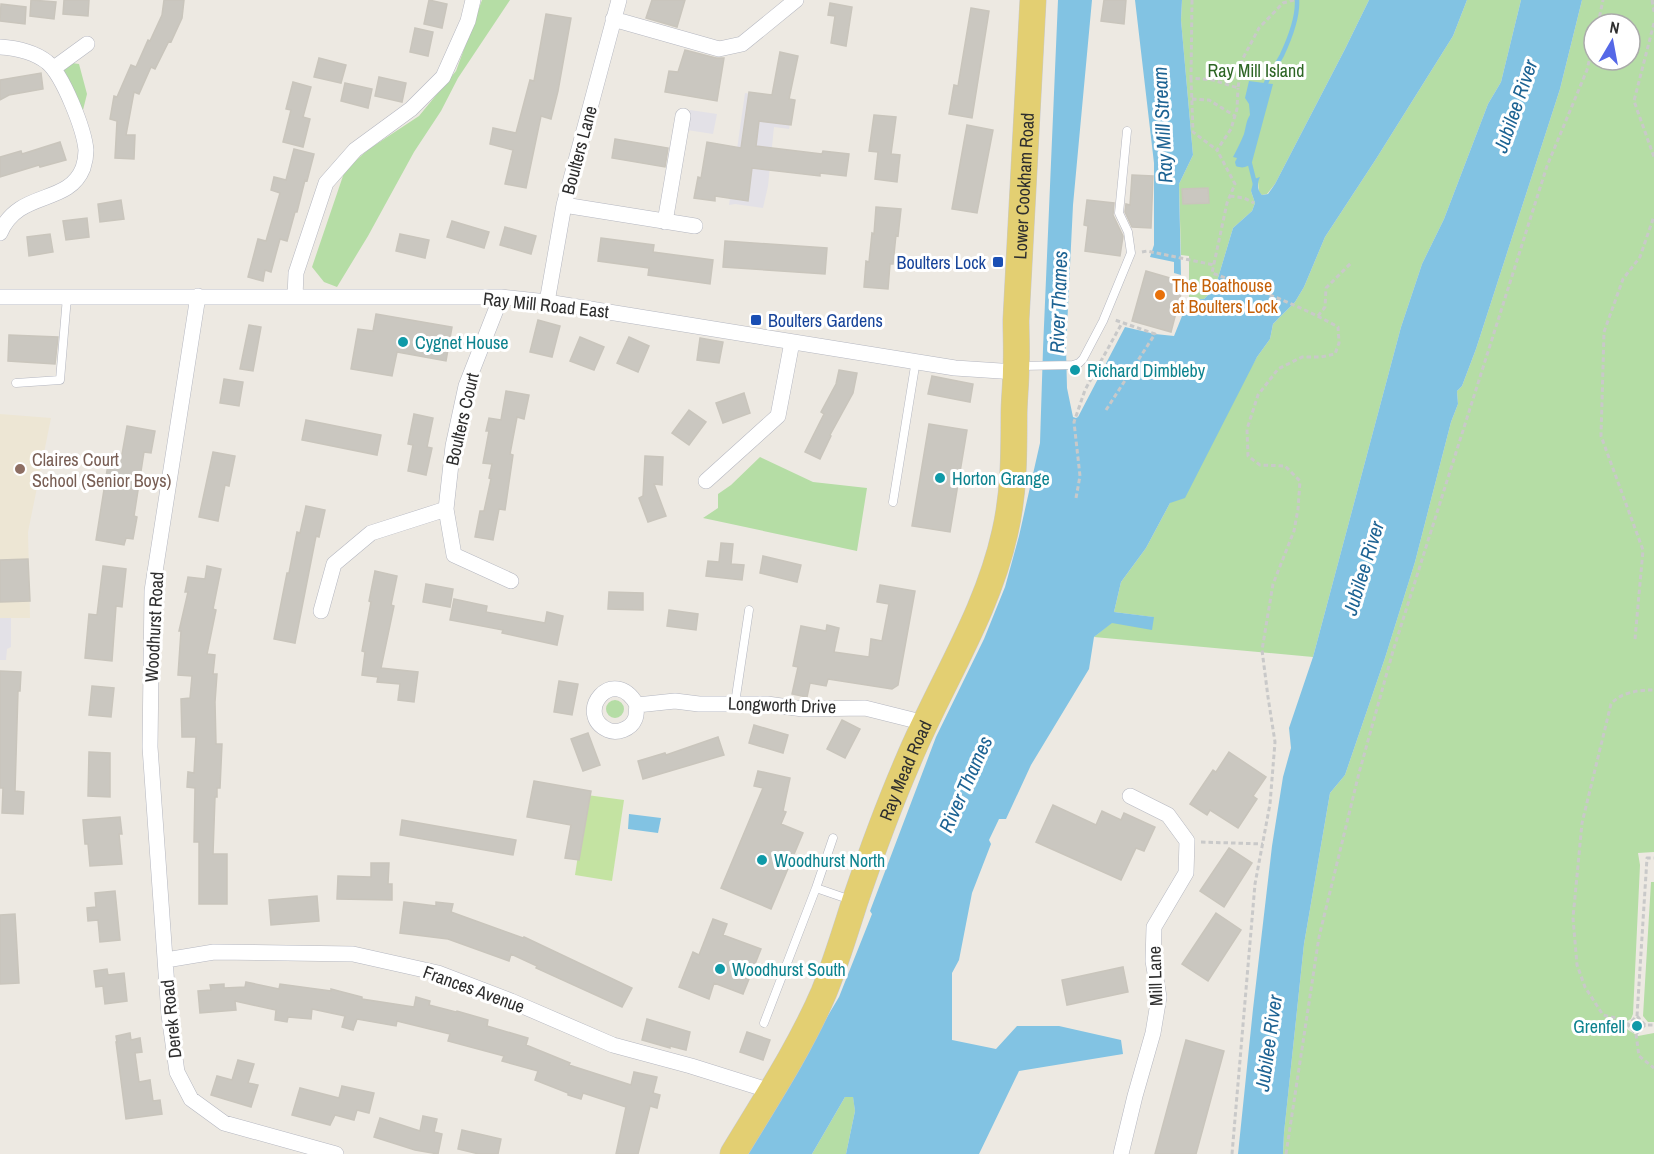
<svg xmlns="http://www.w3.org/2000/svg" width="1654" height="1154" font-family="'Archivo Narrow',sans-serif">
<rect width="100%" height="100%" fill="#ede9e2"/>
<path fill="#e3e1e7" d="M745,93L794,100L789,129L774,127L768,186L763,208L735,204L729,205Z
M690,110L717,114L713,134L687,130Z
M0,618H11V647L7,649L6,660H0Z"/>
<path fill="#ede6d4" d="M0,414L51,418L28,532L30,618H0Z"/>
<path fill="#b5dda5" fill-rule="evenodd" d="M482,0H510L458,78L441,111L414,152L368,236L337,287L324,282L312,267L345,170L369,149L419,116L456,71Z
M1182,0H1369L1345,49L1275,184L1267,194L1262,195L1259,192L1258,182L1251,191L1255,203L1252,211L1233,228L1215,288L1204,299L1189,300V256L1181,255L1179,184L1193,155L1181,20Z
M1467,0H1521L1501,82L1488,104L1444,219L1422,264L1401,327L1313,657L1094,637L1111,623L1153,617L1114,612L1121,582L1146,548L1170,503L1257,357L1270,339L1273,324L1295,302L1304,287L1325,237L1376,159L1453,36Z
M1582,0H1654V852L1638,853L1640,865L1633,1014L1631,1019L1623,1023L1628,1030L1638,1036L1654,1033V1154H1283L1284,1133L1304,944L1330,793L1345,775L1385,658L1415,562L1451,422L1458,404L1457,391L1462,386L1476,349L1560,89ZM1594,24H1630V60H1594Z
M72,63L79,64L87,94L81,118L62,73L65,67Z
M760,457L813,482L867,488L857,551L703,518L718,508V494L731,485Z
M606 709a9 9 0 1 1 18 0a9 9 0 1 1-18 0Z
M1651,882H1654V1022H1648L1643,1016Z
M853,1096L855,1111L846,1154H812L845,1097Z"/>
<path fill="#c4e3a2" d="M587,795L624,800L612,881L575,875Z"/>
<path fill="#82c3e3" d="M1058,0H1092L1073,205L1066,348L1067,388L1073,417L1076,418L1078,417L1125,327L1155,334L1174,336L1182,316L1191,313L1189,300L1204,299L1215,288L1233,228L1252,211L1255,203L1251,191L1254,179L1260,177C1257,183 1257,190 1262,195L1268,194L1275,184L1345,49L1369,0H1467L1453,36L1376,159L1325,237L1304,287L1295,302L1273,324L1270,339L1257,357L1185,498L1170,503L1146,548L1121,582L1114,612L1154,617L1152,630L1112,623L1094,637L1089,669L1031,765L1006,819H999L989,840L991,844L972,893L959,960L952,973V1040L996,1049L1017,1026H1059L1121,1040L1123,1054L1019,1071L979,1154H846L855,1111L853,1097H845L812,1154H746L839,997L872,914L870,911L936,737L984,639L1005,587L1019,536L1040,443L1043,349Z
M1135,0H1182L1181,20L1193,155L1179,184L1181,275L1174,273V262L1150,257L1154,245V163Z
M1521,0H1582L1560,89L1476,349L1462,386L1457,391L1458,404L1451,422L1415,562L1385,658L1345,775L1330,793L1304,944L1284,1133L1283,1154H1238L1253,1009L1272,846L1283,777L1291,748L1289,728L1313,657L1401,327L1422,264L1444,219L1488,104L1501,82Z
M1249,81L1273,84L1252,162C1248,167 1243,169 1236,166L1235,162L1237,158L1233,157C1237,149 1241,142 1244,134C1246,127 1246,121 1250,115L1249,104L1245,98Z
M629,814L661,818L658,833L628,829Z"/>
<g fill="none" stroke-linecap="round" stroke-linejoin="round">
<path stroke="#82c3e3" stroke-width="4.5" d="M1264,89C1267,76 1276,67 1282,55C1290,38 1298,18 1297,0
M1249,160L1255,184"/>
</g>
<path fill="#cac7c0" stroke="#c9c5bc" stroke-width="1.5" d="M31,0L56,2L54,19L30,16Z
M64,0H89L88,16L63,14Z
M164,0H184L182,18L171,42L169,41L155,69L151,67L139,94L134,92L126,135H135L134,159L115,158L117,121L110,119L114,96L117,97L131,65L136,67L148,40L150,41L162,15Z
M429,0L447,4L442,28L424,24Z
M652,0H685L677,27L646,18Z
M1104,0H1126L1124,24L1101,21Z
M830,3L852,7L846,46L831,43L835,16L828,15Z
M1,4L26,7L25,24L0,21Z
M971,8L989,11L972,118L949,114L954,85L958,86Z
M546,14L571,18L558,91L551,119L541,116L526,188L505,184L513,150L490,144L493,128L516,133L530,80L534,81Z
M415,28L433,32L428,56L410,52Z
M685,50L716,58H724L717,101L665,92L669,71L678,72Z
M780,52L798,56L789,99L795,100L791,125L759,121L756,146L822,154L823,151L849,154L846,176L820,173V176L752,168L748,201L715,196V201L694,198L698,177L701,178L707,142L741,148L749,92L772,95Z
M319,58L346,65L341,83L314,77Z
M41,73L43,89L9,95L0,100V80Z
M379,77L406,83L402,102L375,96Z
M293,82L311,87L303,117L310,119L303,147L283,142L291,110L286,109Z
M345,83L372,89L368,108L341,101Z
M874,115L896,117L891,154L900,155L897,182L875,179L878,152L869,151Z
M967,125L993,130L977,213L952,209Z
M615,139L668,148L665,167L612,158Z
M60,142L66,160L40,167L39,165L0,177V157L21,151L22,154Z
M294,149L314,154L307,181L305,180L297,212H295L287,241L280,239L271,272L265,270L263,281L248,277L258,239L266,241L280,193L271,190L274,177L286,180Z
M1132,175L1153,176L1151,228L1132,227L1125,212L1126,204L1130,205Z
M1208,188L1209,203L1183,204L1182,189Z
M121,200L124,219L100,222L98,204Z
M1087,200L1114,203L1113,215L1123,236L1120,256L1085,251L1088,226L1084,225Z
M876,207L901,209L898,236L896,235L893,264H890L888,289L864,287L866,261L869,262L872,233L874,234Z
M87,218L89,237L66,240L63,221Z
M452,221L489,232L484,248L447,237Z
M505,227L536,236L531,254L500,245Z
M50,234L53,252L29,256L27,237Z
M400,234L429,240L425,258L396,251Z
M601,238L654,245L653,252L713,260L710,284L648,275L649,268L598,261Z
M725,241L827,248L825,274L723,267Z
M1146,271L1184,282L1171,332L1132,321Z
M376,314L452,327L446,361L397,352L392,376L351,369L358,329L373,331Z
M538,320L560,326L552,357L530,352Z
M249,325L261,327L253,371L240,369Z
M9,335L58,337L55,364L8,361Z
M580,337L604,347L594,370L570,361Z
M629,337L649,346L638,372L617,363Z
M700,338L723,342L719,363L697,360Z
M839,370L857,373L853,393L830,435L831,436L820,459L805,452L824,414L821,412L836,384Z
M932,376L973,384L970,402L928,394Z
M224,379L243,382L239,406L220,403Z
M506,391L529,395L524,419L517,417L510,454L513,455L505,510L499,509L493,540L475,537L480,511H484L491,479L489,478L492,464L483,463L489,431H486L489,418L501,420Z
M744,393L750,413L723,423L716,403Z
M689,410L706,422L689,445L672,433Z
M414,414L433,418L427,447L432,448L426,475L408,471L413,445L408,444Z
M306,420L381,435L377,455L302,440Z
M929,424L967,430L950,532L912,526Z
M127,426L155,431L151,453L144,452L134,516L137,517L133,539L126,538L124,545L96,540L109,458L121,460Z
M213,452L235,456L229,486L225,485L218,521L199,517Z
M645,456L663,457L662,485L654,484L666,516L648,522L639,498L643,496Z
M306,506L325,510L319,537L316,536L295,643L274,639L287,573H289L297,532L300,533Z
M721,543L733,544L731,564L744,565L742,580L706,576L708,561L719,562Z
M763,556L801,565L797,582L760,573Z
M28,559L30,601L0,602V560Z
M103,566L126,569L122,607L116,606L112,661L85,658L89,614L97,615Z
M207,566L221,569L213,609L216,610L207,654L215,655L213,674H217L215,702L216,744H222L220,788H217V797H215L213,854H227V904H199V842H194L195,788L187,787L188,772L194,773L196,737H182L181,699L190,698L192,676L178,675L181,631H179L188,592H185L188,577L205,579Z
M375,571L397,576L391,605L394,606L381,668L418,672L414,702L398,700L400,684L377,682L378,677L362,675L365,652L362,651L371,602L369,601Z
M426,584L453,589L450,607L423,602Z
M880,585L915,591L898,685L892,689L828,679L826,686L810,683L807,697L792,694L798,667L793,666L801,626L826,631L827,625L839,628L834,652L869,657L871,639L882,641L889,604L877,602Z
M609,592L643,593V610L608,609Z
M454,599L487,606L486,612L545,623L547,612L563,616L557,645L502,633L503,630L450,620Z
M669,610L698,614L696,630L667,626Z
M0,671L21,672L20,691H18L15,791L24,792L23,814L2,813L3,788H0Z
M559,681L578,684L572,715L554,712Z
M92,686L114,688L111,717L89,715Z
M842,720L860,729L845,758L827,749Z
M754,725L788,735L783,753L749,743Z
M588,733L600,765L583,771L571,739Z
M718,737L724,755L643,779L638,761L665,753L666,755Z
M89,752L110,753V797L88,796Z
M1229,752L1266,777L1253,796L1257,799L1238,828L1210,810L1207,815L1190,804L1213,770L1216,772Z
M758,771L790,778L783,811L786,812L781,824L803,833L771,909L721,888L763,788L754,786Z
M534,781L591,791L579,860L565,858L571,825L527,817Z
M1053,805L1096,825L1102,811L1121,820L1124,813L1155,827L1144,851L1136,848L1121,880L1036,842Z
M120,817L122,834H119L122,864L90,866L88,844H85L83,820Z
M402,820L516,840L513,855L400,835Z
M1229,848L1252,863L1224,907L1200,891Z
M371,863H389L388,884H392V900L337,899L338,876L371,877Z
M115,891L120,940L100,942L98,920L88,921L87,908L96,907L95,893Z
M317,896L319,921L271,925L269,900Z
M404,902L436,906V902L453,904L451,912L523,938L524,937L632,988L622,1007L536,968L537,966L511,954L509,961L448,939L400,933Z
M1216,913L1241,930L1208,981L1182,964Z
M15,914L19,983L0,984V915Z
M713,919L727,924L723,935L761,949L743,994L714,983L709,999L679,987L693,952L699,955Z
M1123,967L1128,992L1067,1005L1062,980Z
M107,969L108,975L124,973L127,1001L105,1004L103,986L96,987L94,971Z
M246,982L279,989L280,984L331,991V989L362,997V999L414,1007L416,997L430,1001L429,1005L456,1012L457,1011L488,1020L487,1026L528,1038L526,1045L570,1063L569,1065L631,1085L634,1072L657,1077L653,1093L660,1095L657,1108L650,1106L638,1154H616L626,1107L583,1093L581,1099L568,1095V1093L535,1080L538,1071L502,1061L504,1056L448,1041L450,1034L397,1021L396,1026L357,1019L353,1030L342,1027L345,1016L312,1009L311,1019L288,1017L287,1022L275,1020L276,1010L235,1001L236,1010L200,1013L198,991L211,990L210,985L224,984V988L245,987Z
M647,1019L690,1032L686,1050L670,1046V1048L642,1040Z
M747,1032L770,1040L763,1060L740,1052Z
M130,1033L131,1040L140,1038L142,1052L135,1053L139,1082L150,1080L153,1101L160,1100L162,1114L126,1119L116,1042H117L116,1036Z
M1186,1040L1224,1051L1196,1154H1155Z
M238,1060L254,1064L248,1083L258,1085L251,1107L211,1095L217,1076L232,1080Z
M342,1086L374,1093L369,1113L357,1110L354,1120L335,1115L330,1125L292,1115L300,1088L339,1098Z
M423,1116L437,1119L434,1132L442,1134L438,1154L415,1150L374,1137L380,1118L420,1131Z
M462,1130L501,1139L498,1154H479L458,1149Z"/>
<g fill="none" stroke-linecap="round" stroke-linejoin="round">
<g stroke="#b5b7c0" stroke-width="9">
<path id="lane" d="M1021,366L1073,365L1079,363L1083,359L1103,321L1131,253L1128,232L1119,213L1127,131
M16,383L60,380L67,297
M893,502L916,360
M735,703L749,610
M816,888L833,838
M764,1023L816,888L851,900"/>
</g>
<g stroke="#b5b7c0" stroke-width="16">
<path id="street" d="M613,19L719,49L742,44L796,0
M0,47C16,48 34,52 47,62C63,75 84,129 86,150C86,156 85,162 83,168C68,206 19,189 0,233
M54,68L87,44
M564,205L695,226
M665,222L683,116
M198,296L152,591L150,747L169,1015L177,1072L191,1099L224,1123L336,1154
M0,297H501L547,302L955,368L1016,372
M295,297L296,273L326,183L355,150L411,109L443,77L468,21L473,0
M547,302L564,205L619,0
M706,481L778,416L792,342
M446,509L454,555L511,581
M321,611L334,564L371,533L446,509L453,446L466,386L501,297
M637,705C613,663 573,714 608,730C617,734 631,729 635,719C637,715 636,709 637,705L675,701L699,704H767L803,709L865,708L925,723
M166,960L214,952L353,954L438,973L511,1001L613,1045L691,1066L771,1091
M1121,1154L1135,1096L1153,1033L1159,997L1153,961L1154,927L1186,873L1187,841L1168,815L1130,796"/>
</g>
<g stroke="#c9c9c9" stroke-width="27">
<g id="primary">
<path id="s1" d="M733,1154C765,1101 800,1048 824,992C836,962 845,932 855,901C871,854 888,807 908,761C940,684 987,614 1005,532C1014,493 1014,455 1014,415C1014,400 1016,385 1016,369C1017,353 1016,336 1016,320L1033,0"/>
</g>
</g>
<path stroke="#c9c9c9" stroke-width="3" stroke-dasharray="4.5 3" stroke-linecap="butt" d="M1192,0L1191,78L1213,80L1238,88L1242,60L1259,28L1283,3L1294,0
M1652,0L1654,12
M1654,23L1634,101L1654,157
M1598,24L1603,0
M1191,78L1193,132L1217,150
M1192,99L1209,100L1235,116
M1230,196L1244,198L1254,203
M1142,252L1147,251L1214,265
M1318,316L1325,307L1326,288L1352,262
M1106,410L1155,334L1115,320
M1076,498L1080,476L1074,422L1085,390L1122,323
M1635,639L1643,550L1601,436L1604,332L1623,279L1640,257L1654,216
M1201,842L1263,844
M1637,1016L1647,858H1654
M1628,1025L1623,1020L1603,1015L1585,987L1577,965L1573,918L1582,823L1611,704C1621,692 1639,690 1654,690
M1645,1025L1637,1016L1628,1025L1636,1034L1645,1025H1654
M1636,1034L1639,1056L1654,1068
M1232,1154L1255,884L1270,804L1275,742L1268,697L1262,650L1273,584L1294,531L1298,509L1300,481L1285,466L1260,465L1248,456L1247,429L1258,395L1278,369L1302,357H1321L1335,354L1339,343L1338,327C1297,304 1255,289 1212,273L1227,203L1235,184L1217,150L1231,129L1237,109L1238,88
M1286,1154L1319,937L1359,773L1393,651L1547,166L1587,70L1594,40"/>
<use href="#lane" stroke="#fff" stroke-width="8"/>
<use href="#street" stroke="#fff" stroke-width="15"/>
<use href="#primary" stroke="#e3cf72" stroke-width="26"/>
</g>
<g fill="#1a4fb4" stroke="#fff" stroke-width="2">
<rect x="992" y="256" width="12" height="12" rx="3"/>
<rect x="750" y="314" width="12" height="12" rx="3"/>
</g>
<circle fill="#e8710a" stroke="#fff" stroke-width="2" cx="1160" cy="295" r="6"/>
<g fill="#0f9aa8" stroke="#fff" stroke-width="2">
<circle cx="403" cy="342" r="6"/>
<circle cx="1075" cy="370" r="6"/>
<circle cx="940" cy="478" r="6"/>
<circle cx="762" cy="860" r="6"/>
<circle cx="720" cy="969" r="6"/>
<circle cx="1637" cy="1026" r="6"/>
</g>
<circle fill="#8d6e63" stroke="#fff" stroke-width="2" cx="20" cy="469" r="6"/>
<g text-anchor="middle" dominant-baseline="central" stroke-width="6" stroke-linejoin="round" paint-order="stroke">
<g font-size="18" fill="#2d6524" stroke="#fff">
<text x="1256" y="70">Ray Mill Island</text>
</g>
<g font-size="18" fill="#2e2e2e" stroke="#fff">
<text transform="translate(579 150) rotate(-75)">Boulters Lane</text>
<text stroke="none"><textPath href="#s1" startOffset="1028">Lower Cookham Road</textPath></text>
<text transform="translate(546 305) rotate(6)">Ray Mill Road East</text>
<text transform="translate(462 419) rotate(-77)">Boulters Court</text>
<text transform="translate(154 627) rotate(-87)">Woodhurst Road</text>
<text transform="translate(782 705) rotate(2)">Longworth Drive</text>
<text stroke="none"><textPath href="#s1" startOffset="422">Ray Mead Road</textPath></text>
<text transform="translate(1155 976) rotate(-92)">Mill Lane</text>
<text transform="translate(474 989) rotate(20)">Frances Avenue</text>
<text transform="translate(171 1019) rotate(-96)">Derek Road</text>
</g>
<g font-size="18" fill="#164399" stroke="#fff" text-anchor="end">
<text x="986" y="262">Boulters Lock</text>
<text x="768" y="320" text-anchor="start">Boulters Gardens</text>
</g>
<g font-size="18" fill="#c56008" stroke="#fff" text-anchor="start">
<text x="1172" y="285">The Boathouse<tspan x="1172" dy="21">at Boulters Lock</tspan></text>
</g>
<g font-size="18" fill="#0d838f" stroke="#fff" text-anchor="start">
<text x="415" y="342">Cygnet House</text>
<text x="1087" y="370">Richard Dimbleby</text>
<text x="952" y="478">Horton Grange</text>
<text x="774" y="860">Woodhurst North</text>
<text x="732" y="969">Woodhurst South</text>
<text x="1625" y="1026" text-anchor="end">Grenfell</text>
</g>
<g font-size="18" fill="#785e54" stroke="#fff" text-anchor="start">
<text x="32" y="459">Claires Court<tspan x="32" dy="21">School (Senior Boys)</tspan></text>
</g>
<g font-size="20" font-style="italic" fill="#1d6393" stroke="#fff">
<text transform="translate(1515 106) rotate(-71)">Jubilee River</text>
<text transform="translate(1162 125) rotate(-93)">Ray Mill Stream</text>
<text transform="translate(1058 302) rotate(-88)">River Thames</text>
<text transform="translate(1363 568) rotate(-73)">Jubilee River</text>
<text transform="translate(965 784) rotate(-66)">River Thames</text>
<text transform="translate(1268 1043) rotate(-82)">Jubilee River</text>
</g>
</g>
<g transform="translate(1612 42) rotate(10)"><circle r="28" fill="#ffffff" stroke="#ababab" stroke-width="1.5"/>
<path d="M0-4.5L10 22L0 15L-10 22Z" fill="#5568e7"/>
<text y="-9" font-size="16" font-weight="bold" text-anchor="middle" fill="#2e2e2e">N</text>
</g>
</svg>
